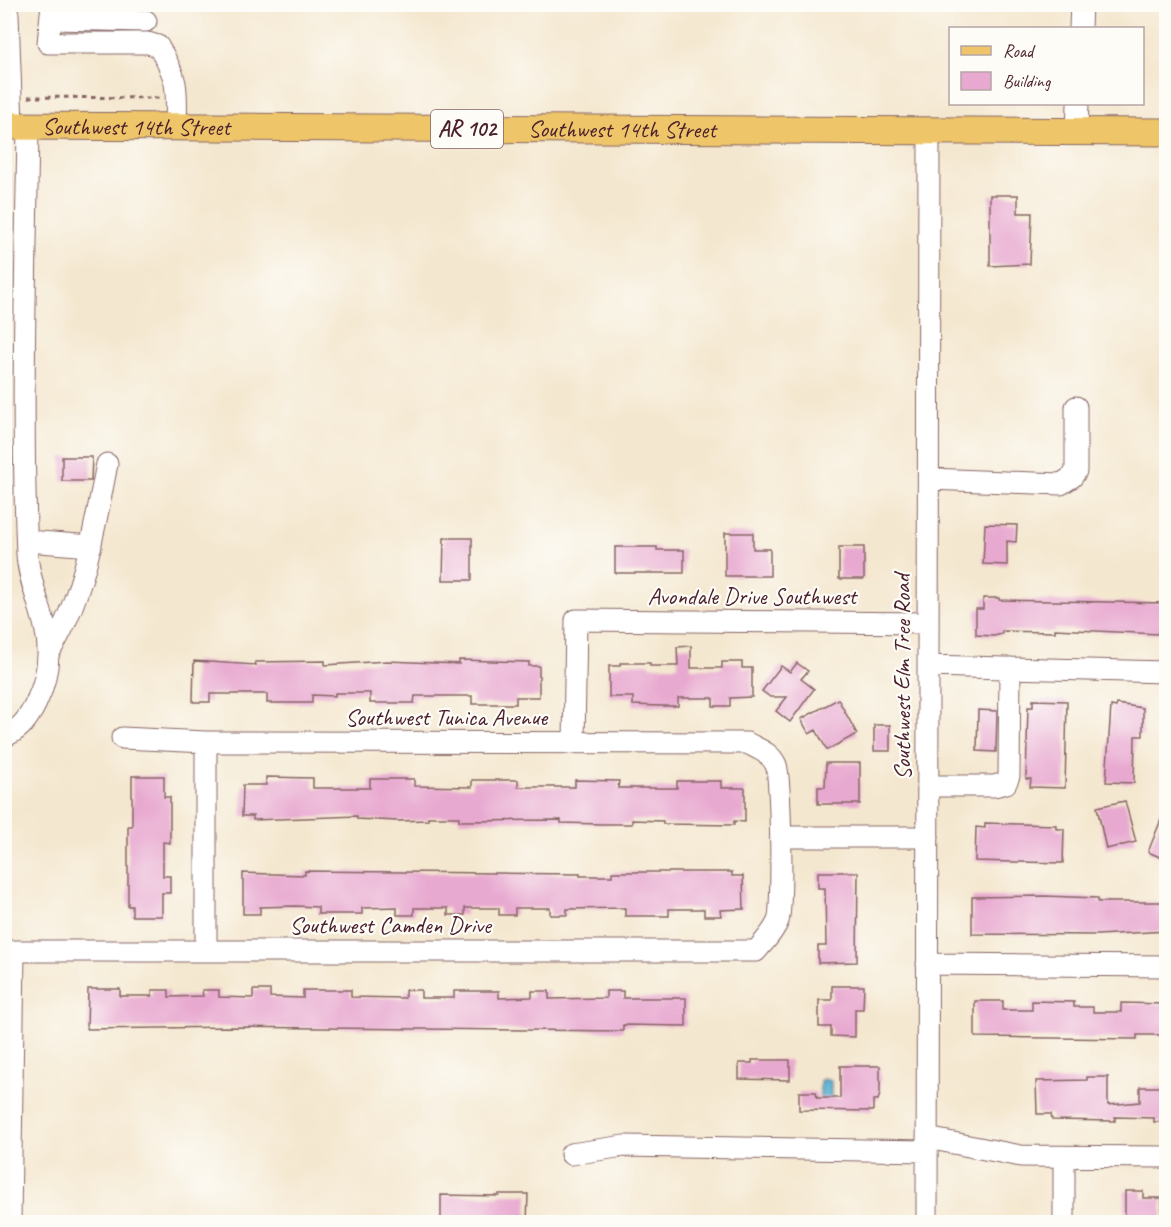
<svg xmlns="http://www.w3.org/2000/svg" width="1171" height="1227" font-family="Caveat,sans-serif">
<rect width="100%" height="100%" fill="#fdfcf7"/>
<filter id="ink" filterUnits="userSpaceOnUse"><feTurbulence type="fractalNoise" baseFrequency=".0167" numOctaves="2"/><feDisplacementMap in="SourceGraphic" scale="12" xChannelSelector="R" yChannelSelector="G"/><feConvolveMatrix kernelMatrix="1 2 1 2 8 2 1 2 1" color-interpolation-filters="sRGB"/></filter>
<filter id="wash" filterUnits="userSpaceOnUse"><feTurbulence type="fractalNoise" baseFrequency=".008" numOctaves="4" result="noise"/><feDisplacementMap in="SourceGraphic" scale="24" xChannelSelector="R" yChannelSelector="G"/><feGaussianBlur stdDeviation="1.35" result="paint"/><feColorMatrix in="noise" values="0 0 0 0 0 0 0 0 0 0 0 0 0 0 0 0 0 1.4 0 .05"/><feComposite in="paint" operator="in"/></filter>
<g filter="url(#wash)">
<rect width="100%" height="100%" fill="#f4e7cf"/>
<path fill="#54b0d2" stroke="#4f687e" stroke-width="1.5" d="M823,1079L831,1081V1101H820V1081Z"/>
<g id="blocks">
<path fill="#e8a9d0" d="M990,195H1018V213H1032L1030,264L990,266Z
M62,457H92L91,481H62Z
M985,524L1017,525L1016,542L1007,541V565L983,564Z
M725,533H753V549H770V576H725Z
M444,538H472V580H443Z
M615,547H657V550H684V573H615Z
M839,547H864V579H839Z
M983,598H999V600L1166,603L1165,631H1158V634L1055,629V632L1002,631V634L994,636L976,635V609H983Z
M691,646V668H722V662H742V668H752V697L730,698V706H713V698H678V706H661L633,705V697H609V666H620V663H650V666H678L677,647Z
M459,660L529,662V666H539V697H516V704H472V696H415L414,703H370V693H335V696L312,695V703H267V694H210V702H193L194,661L256,665L255,662L325,661V665L387,661L459,664Z
M797,663L808,671L801,679L814,689L790,722L776,711L787,697H770L762,691L781,666L790,672Z
M838,699L857,734L827,750L816,730L809,734L801,719Z
M1033,700L1067,701L1065,788L1030,787L1031,779H1026L1028,707H1033Z
M1117,704L1143,708V736H1135L1134,783L1106,782L1111,706L1116,707Z
M978,710L997,711L996,752L977,751Z
M874,725H890V751H874Z
M826,763H860V804H818V787H825Z
M132,776H164V797H170V843L163,842V876H170V893H162V916H132V906H128V826H132Z
M266,777L313,778V788H370V779H414V786L472,787V780H518V787H575V780L619,781L618,788H677V781H721V788H745V822L734,821V825L663,824V821L632,820V824H602L561,823V820L459,821V817H428V820L398,821L357,819V816L253,820V816H242L243,785H266Z
M1125,801L1136,842L1106,849L1097,807Z
M1166,807H1167V860L1148,852Z
M985,823L1056,825V829H1064L1063,863L975,861L976,827L985,828Z
M305,871L580,874V876H612V872H732V876H743L744,909L720,910L721,916H704V909H669V916H625V908L567,909V915H550V908H515V915H499V908H465V915H448V908H414V915H397V907L362,908V914H318V907L295,906L260,907V914H243V873L305,875Z
M818,872H858L857,962L818,963V946H826L825,888H818Z
M1044,896L1098,898V902H1167V931L1097,935L972,934V897Z
M832,986H864L863,1009H855V1037L831,1036V1027H819V1000H832Z
M88,989H120V996H152V990H169V997L203,996L202,990H219V997L253,998V990H270V997L303,998V990H351V997L405,998V990H421V998H454V991H499V998L532,997V991H549V999L606,998V991H623V998H686V1026L623,1025V1031L231,1027L87,1029Z
M975,1001H1003V1010H1032V1001L1074,1002V1007H1093V1012H1121V1003L1167,1004V1035H1137V1039L975,1037Z
M752,1060H790V1080L739,1079V1063H752Z
M840,1066H880V1094L878,1100H873V1111L799,1110V1092H816L817,1098H840Z
M1087,1077H1108V1105L1140,1102V1087H1167V1122H1154V1118L1115,1117V1121L1052,1120L1051,1114H1037L1036,1081L1087,1080Z
M1125,1191H1143V1198H1162V1222H1125Z
M499,1194H528L527,1222H499V1219H441V1195L499,1196Z"/>
</g>
</g>
<g filter="url(#ink)">
<use href="#blocks" fill-opacity="0" stroke="#866564" stroke-width="1.5"/>
<g fill="none" stroke-linecap="round" stroke-linejoin="round">
<g stroke="#866564" stroke-width="23">
<path id="minor" d="M52,4L48,43H148L158,46C179,80 177,88 176,127
M4,12L8,14L12,126
M52,19L146,21
M1080,28L1081,4
M1077,132L1078,104
M929,479L1061,484L1072,477L1076,471V407
M27,541L91,546
M48,654C85,596 94,529 107,464
M928,666L1166,672
M4,736C32,728 47,682 48,656C50,622 29,589 27,554C21,412 26,269 28,127
M574,743L576,620L928,623
M928,786H994L1006,783L1009,776L1010,668
M781,837H928
M206,950V742
M4,951H756C764,942 773,933 778,921C783,909 781,778 776,765C771,753 758,749 747,743L206,742L122,738
M927,964L1166,966
M927,1138L1021,1156L1166,1157
M571,1154L624,1146L927,1151
M1064,1157V1222
M10,1222L14,951
M927,1222L929,132"/>
</g>
<g stroke="#866564" stroke-width="29">
<g id="major">
<path id="s1" d="M4,126L1166,132"/>
</g>
</g>
<path stroke="#866564" stroke-width="3" stroke-dasharray="4.5 4.5" stroke-linecap="butt" d="M28,97L159,98"/>
<use href="#minor" stroke="#fff" stroke-width="21"/>
<use href="#major" stroke="#eec569" stroke-width="27"/>
</g>
</g>
<g text-anchor="middle" dominant-baseline="central" stroke-width="4.5" stroke-linejoin="round" paint-order="stroke">
<rect fill="#fdfcf7" stroke="#806168" stroke-width="1.5" x="431" y="110" width="72" height="38" rx="4.5"/>
<g font-size="22" font-weight="bold" fill="#4a1f2b">
<text x="467" y="129">AR 102</text>
</g>
<g font-size="24" fill="#4a1f2b" stroke="#fdfcf7">
<text stroke="none"><textPath href="#s1" startOffset="132">Southwest 14th Street</textPath></text>
<text stroke="none"><textPath href="#s1" startOffset="618">Southwest 14th Street</textPath></text>
<text x="752" y="596">Avondale Drive Southwest</text>
<text transform="translate(902 677) rotate(-90)">Southwest Elm Tree Road</text>
<text x="446" y="717">Southwest Tunica Avenue</text>
<text x="390" y="925">Southwest Camden Drive</text>
</g>
</g>
<rect width="1171" height="1227" fill="none" stroke="#fdfcf7" stroke-width="24"/>
<rect x="949" y="27" width="195" height="78" fill="#fdfcf7" stroke="#b5a4a5" stroke-width="1.5"/>
<rect x="961" y="46" width="30" height="9" fill="#eec569" stroke="#b5a4a5" stroke-width="1.5"/>
<text x="1003" y="57" font-size="18" fill="#4a1f2b">Road</text>
<rect x="961" y="72" width="30" height="18" fill="#e8a9d0" stroke="#b5a4a5" stroke-width="1.5"/>
<text x="1003" y="87" font-size="18" fill="#4a1f2b">Building</text>
</svg>
